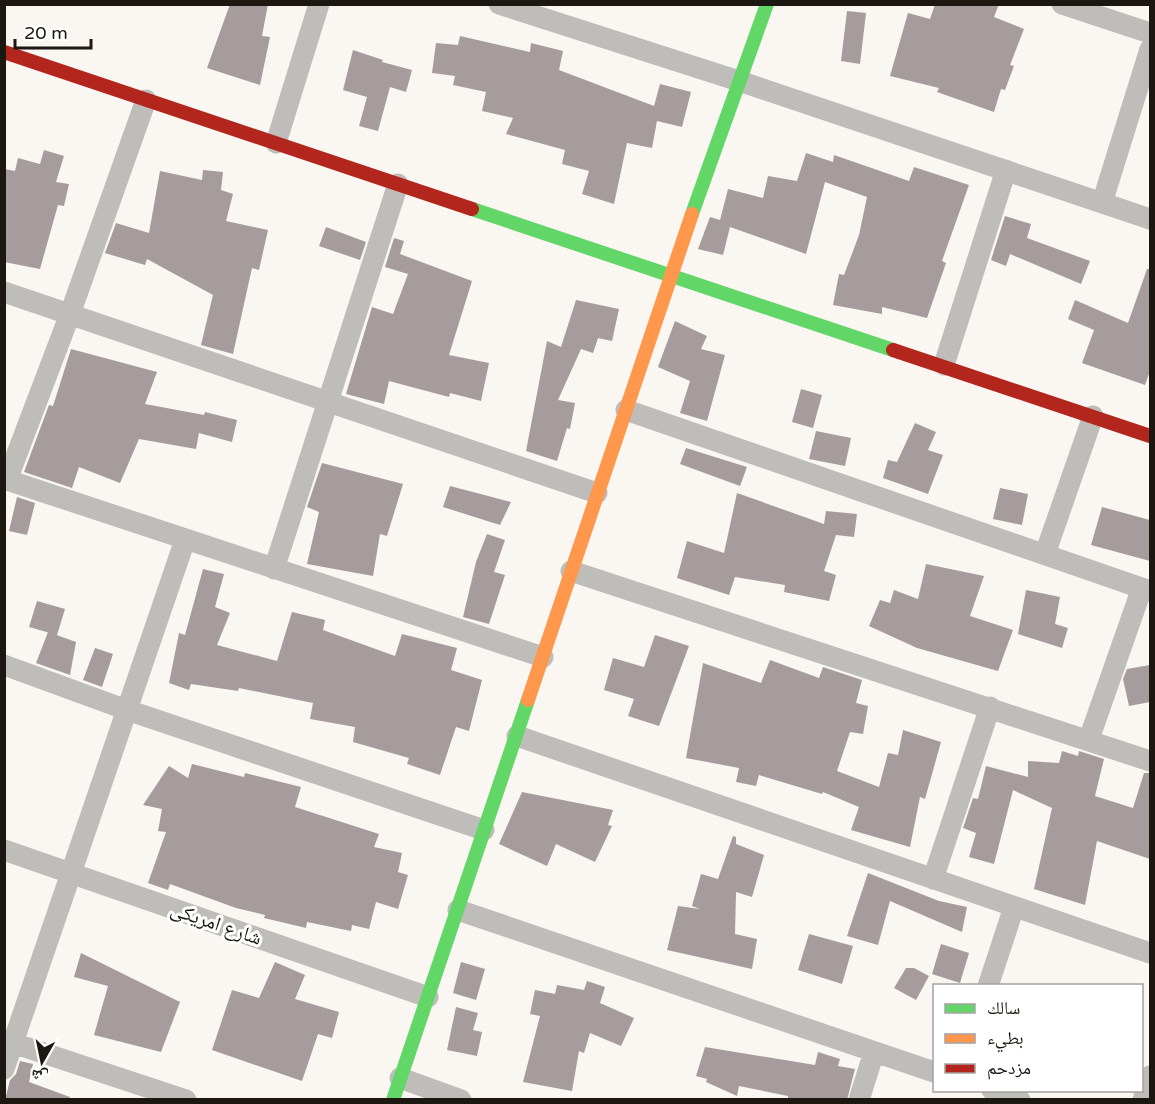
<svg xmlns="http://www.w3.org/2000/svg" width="1155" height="1104" font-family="'Varela Round','Noto Naskh Arabic',sans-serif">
<rect width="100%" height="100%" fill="#faf6f2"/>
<path fill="#a69c9d" d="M230,4H268L262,36L270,37L260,85L207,68Z
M935,4H999L994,17L1024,29L1010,65L1014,66L1005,90L1001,89L994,112L937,92L939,88L890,76L908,13L930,19Z
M847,11L866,13L860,64L841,61Z
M460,36L530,52L531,43L563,51L559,70L654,106L660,84L691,92L682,127L657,121L652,148L627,143L614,204L582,194L589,171L562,164L565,150L506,134L513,118L482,111L486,92L453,85L455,76L432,73L436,43L458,45Z
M353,50L383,60L382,62L412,70L406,92L390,87L378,131L359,126L367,97L343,90Z
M44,150L64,156L56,182L69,184L64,206L58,205L40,269L4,262V169L15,171L18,158L40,164Z
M806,153L833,162L834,155L909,181L914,167L969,185L942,261L946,263L927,318L882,307V314L833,305L839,274L844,275L859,235L867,197L825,182L806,254L730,227L723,255L698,249L710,217L720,220L728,189L763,198L768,176L797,181Z
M203,170L223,172L221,190L233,194L226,221L268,230L259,270L252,268L233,354L201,345L213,295L147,259L145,265L105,253L116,223L149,233L160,171L202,180Z
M1005,216L1031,224L1027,238L1090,261L1081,284L1010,254L1006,266L991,260Z
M326,227L366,242L360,260L319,246Z
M394,238L404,241L400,254L472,281L449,355L489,363L481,401L450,393L449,397L389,381L384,404L346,394L372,307L393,314L408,274L385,267Z
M1147,269H1150V371L1145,385L1082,363L1094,330L1068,319L1075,300L1128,323Z
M576,300L619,309L612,341L598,338L593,353L581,349L558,400L575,403L570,429L567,428L557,461L526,451L547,341L561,347Z
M675,321L707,336L701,349L725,355L707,421L680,413L690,381L658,367Z
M71,349L157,372L145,404L204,415L205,412L237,420L232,442L199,433L196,449L139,439L120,483L79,467L72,488L24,472L49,405L53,406Z
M801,389L822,395L813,428L792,422Z
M915,423L936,432L928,450L943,455L928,494L883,478L888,460L897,462Z
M816,431L851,438L845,466L809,459Z
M686,448L747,467L740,486L680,464Z
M322,463L403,484L387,536L380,534L373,576L307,564L319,512L307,507Z
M450,486L511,502L500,525L443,507Z
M1000,488L1028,494L1022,525L993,519Z
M737,493L824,524L826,511L857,514L854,537L836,535L824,571L836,575L829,601L784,592L785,585L735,577L729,595L677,578L687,541L724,553Z
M17,497L35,503L27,535L9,531Z
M1102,507L1150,520V561L1091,545Z
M487,534L505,540L494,572L505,575L489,624L463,617L476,562Z
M926,564L984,576L970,616L1013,630L998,671L917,648L869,626L880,600L890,603L894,590L918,599Z
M203,569L224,574L215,607L230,613L217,645L277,661L292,612L325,620L323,630L395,656L402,634L457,648L451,670L482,680L469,731L456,727L440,775L407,764L409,758L353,742L355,727L310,719L313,703L239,688L238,691L191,684L189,690L169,683L179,633L185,635Z
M1026,590L1060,597L1055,624L1068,628L1062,648L1018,634Z
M37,601L65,609L57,635L29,627Z
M48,632L76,642L70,675L36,663Z
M655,635L689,646L659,726L628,716L634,699L604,690L613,658L644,667Z
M95,648L113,654L102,687L83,680Z
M770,660L819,678L823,667L862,680L856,703L868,706L863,734L850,732L837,771L879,787L888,753L898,755L903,730L941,742L925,799L920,797L910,847L851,830L859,807L823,792L822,794L759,775L756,786L736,782L739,768L686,758L703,663L761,683Z
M1150,665V702L1129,706L1123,679L1127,669Z
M1062,751L1078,756L1079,751L1104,759L1095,796L1133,808L1144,773H1150V859L1097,841L1085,905L1034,889L1052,808L1013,790L994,864L969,857L976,833L963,828L973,798L978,799L986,766L1028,777V761L1059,763Z
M192,764L244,777L245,773L301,787L295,807L379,834L374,847L402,853L398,872L408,875L398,909L376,902L369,929L352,925L351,931L307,922L306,928L264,918L265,915L236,908L170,884L168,890L148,883L166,832L158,831L162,809L143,805L169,766L188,778Z
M522,792L613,810L608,825L612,826L595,862L556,844L547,866L499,844Z
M733,836L736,837V844L764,855L752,897L736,892L735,934L757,939L752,969L667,950L678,906L700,909L692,906L701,874L718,879Z
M868,873L939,901L967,907L962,932L890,901L878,945L847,936Z
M809,934L853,946L842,984L798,970Z
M941,944L969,953L960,983L932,974Z
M81,953L180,1002L161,1052L94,1035L108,986L74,977Z
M275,962L305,975L295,999L339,1012L332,1038L318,1034L302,1081L212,1050L232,990L259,998Z
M461,962L485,969L476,1000L453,993Z
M906,968H914L929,976L916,1000L894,988Z
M587,981L605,987L600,1003L634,1018L621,1046L590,1033L584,1053L579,1051L572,1091L523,1082L540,1016L530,1014L535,990L555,994L557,985L584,990Z
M456,1007L478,1013L473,1030L482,1032L477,1056L447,1050Z
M705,1047L815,1065L818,1052L840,1059L838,1066L855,1069L847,1100H788V1096L739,1086L737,1096L706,1082L707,1079L696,1076Z
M20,1061L33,1064L29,1082L70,1097L69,1100H5L10,1080L16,1074Z"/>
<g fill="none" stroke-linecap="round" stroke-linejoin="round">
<path stroke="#bfbdba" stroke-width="21" d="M499,4L739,81L1150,219
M1062,4L1150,33
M276,143L319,4
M1102,203L1150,49
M4,292L597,493
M944,365L1006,170
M626,410L1150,591
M4,479L543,657
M7,480L70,314L146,100
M1045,554L1093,416
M274,569L398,184
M571,571L1150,761
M4,665L127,710L484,830
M517,736L1150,953
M1089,739L1142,588
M4,850L428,997
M933,879L990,707
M458,910L934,1072
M988,986L1014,907
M4,1040L186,1100
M4,1069L185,540
M400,1078L461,1100
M992,1090L1020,1100
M859,1100L874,1052
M1143,1100L1150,1076"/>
<path stroke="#63d668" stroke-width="14" d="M472,209L893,350
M692,214L767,4
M393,1100L528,700"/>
<path stroke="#ff974d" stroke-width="14" d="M528,700L692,214"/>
<path stroke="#b3261e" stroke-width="14" d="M4,52L472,209
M893,350L1150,436"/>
</g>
<g text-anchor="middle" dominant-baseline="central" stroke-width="6" stroke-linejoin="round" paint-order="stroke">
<g font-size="20" fill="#1c1710" stroke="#fff">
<text transform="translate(216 924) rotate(19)">شارع امريكى</text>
</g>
</g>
<rect width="1155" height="1104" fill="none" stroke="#1c1710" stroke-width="12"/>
<rect x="933" y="984" width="210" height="108" fill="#ffffff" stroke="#a4a29f" stroke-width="1.5"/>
<rect x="945" y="1004" width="30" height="9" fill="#63d668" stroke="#a4a29f" stroke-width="1.5"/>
<text x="987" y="1014" font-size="18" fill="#1c1710">سالك</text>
<rect x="945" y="1034" width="30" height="9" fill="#ff974d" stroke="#a4a29f" stroke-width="1.5"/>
<text x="987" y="1044" font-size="18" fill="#1c1710">بطيء</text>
<rect x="945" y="1064" width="30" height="9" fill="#b3261e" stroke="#a4a29f" stroke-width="1.5"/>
<text x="987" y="1074" font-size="18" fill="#1c1710">مزدحم</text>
<g transform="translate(42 1062) rotate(189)" stroke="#ffffff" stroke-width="4.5" paint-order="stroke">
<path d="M0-4.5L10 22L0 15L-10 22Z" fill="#1c1710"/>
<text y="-9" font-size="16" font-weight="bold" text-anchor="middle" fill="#1c1710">ش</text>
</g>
<path d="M15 39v9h76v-9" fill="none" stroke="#1c1710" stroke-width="3"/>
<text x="24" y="39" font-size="18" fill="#1c1710" stroke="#ffffff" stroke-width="4.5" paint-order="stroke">20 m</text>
</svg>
